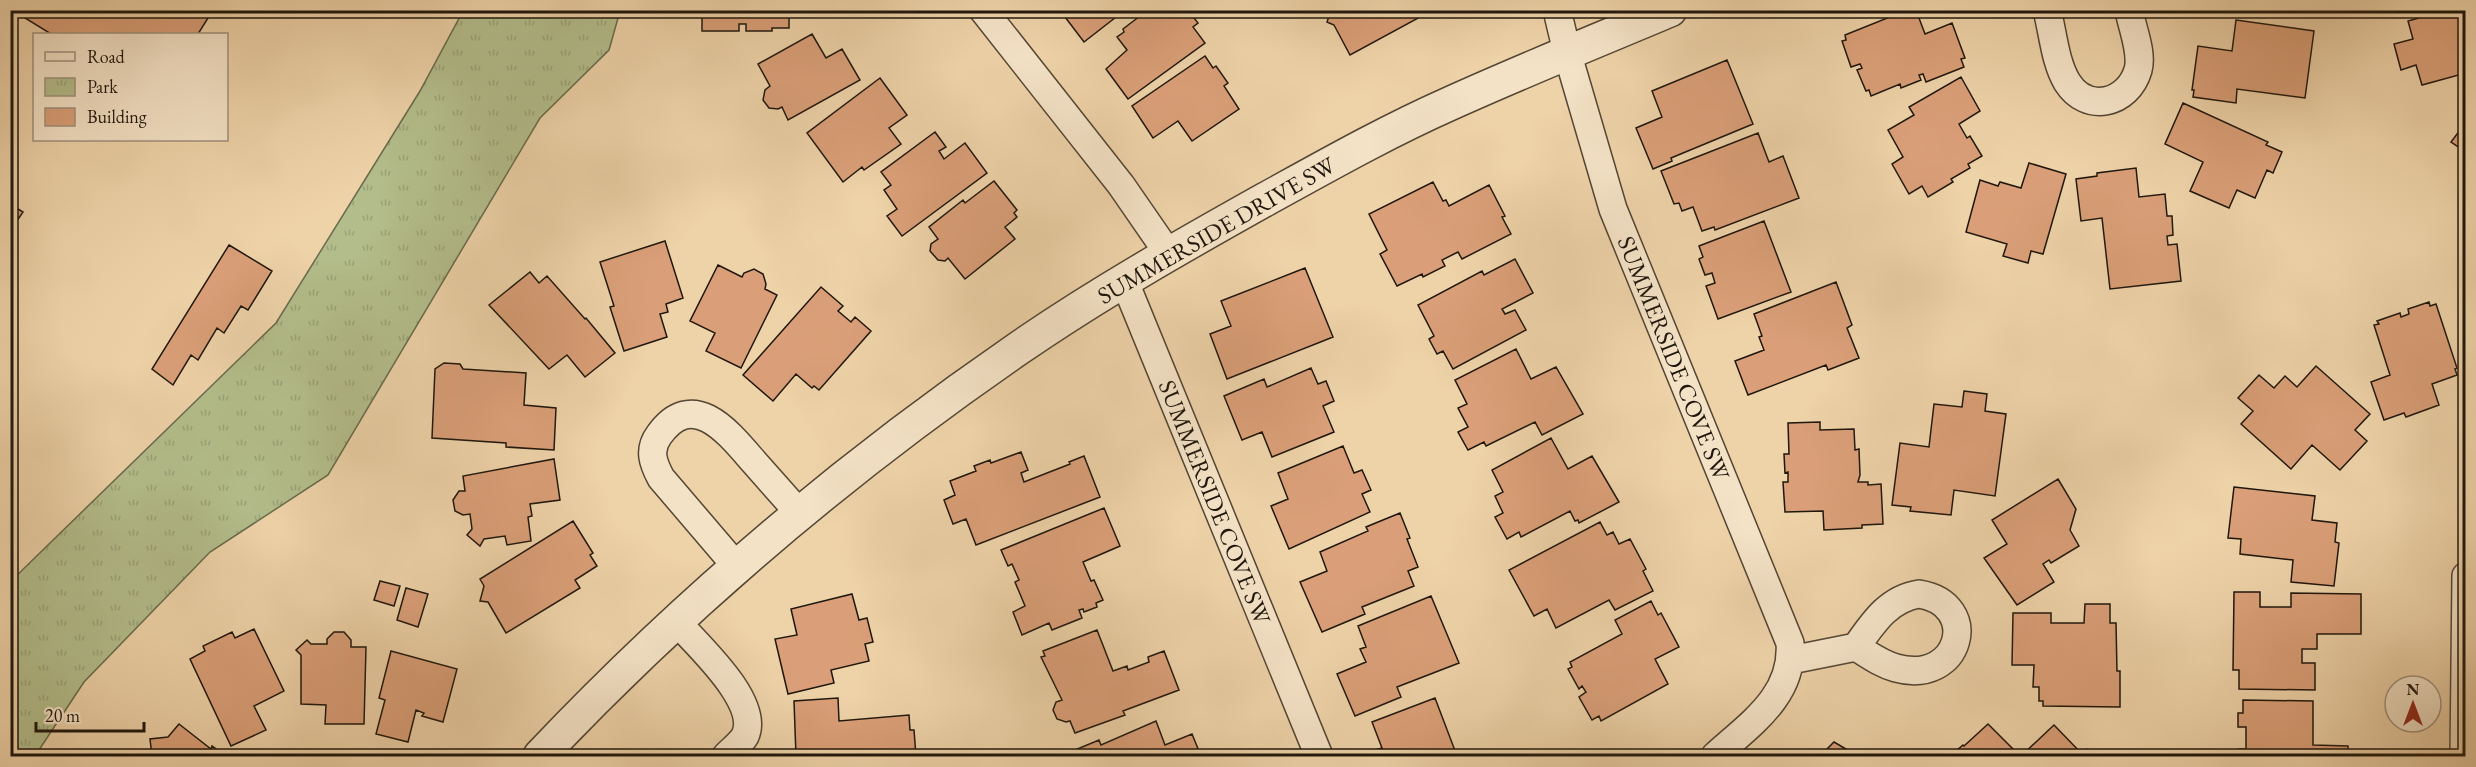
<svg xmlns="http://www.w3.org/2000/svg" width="2476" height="767" font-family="'EB Garamond',serif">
<defs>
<pattern id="park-tufts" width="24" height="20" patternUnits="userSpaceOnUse" patternTransform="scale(1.5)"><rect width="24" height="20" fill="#b3bd8b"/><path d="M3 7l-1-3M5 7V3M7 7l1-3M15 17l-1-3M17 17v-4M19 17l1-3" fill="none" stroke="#9aa277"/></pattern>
</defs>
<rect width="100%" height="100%" fill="#eed2a8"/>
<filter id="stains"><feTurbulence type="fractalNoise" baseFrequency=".00333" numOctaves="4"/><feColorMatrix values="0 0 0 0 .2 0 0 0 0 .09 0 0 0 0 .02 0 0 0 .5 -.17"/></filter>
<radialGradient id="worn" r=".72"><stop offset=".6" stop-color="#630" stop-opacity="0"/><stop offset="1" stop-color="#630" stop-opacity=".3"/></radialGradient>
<path fill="url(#park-tufts)" stroke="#696a4c" stroke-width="1.5" d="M463,11H620L609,50L540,118L328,475L210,552L84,682L35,756H11V581L276,323L420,91Z"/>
<path fill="#da9f78" stroke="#1f170d" stroke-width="1.5" d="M12,10H213L198,34H51Z
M702,10H789V28H772V31H746V24H739V31H702Z
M1065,10H1125L1084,42L1062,13Z
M1148,10H1188L1198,23L1193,27L1205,43L1128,99L1106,69L1127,50L1117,37L1124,32L1123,29Z
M1331,10H1419L1422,16L1350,55L1334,25L1327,22Z
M1907,10L1911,13L1916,10L1925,34L1952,23L1965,58L1961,59L1964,67L1926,82L1923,74L1919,75L1921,80L1901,88L1900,84L1871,96L1869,90L1866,91L1857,70L1862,68L1860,64L1851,67L1842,41L1846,40L1845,35Z
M2447,10H2466V73L2422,85L2416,65L2401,70L2394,44L2413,39L2408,21Z
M2236,20L2314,31L2305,98L2237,89L2236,103L2193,97L2194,90H2192L2198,46L2232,51Z
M812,34L826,58L842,49L860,80L788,120L782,107L778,109L769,108L763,100L765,90L770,86L758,64Z
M1205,56L1213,68L1216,66L1228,83L1224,86L1239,109L1192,141L1178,121L1153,138L1132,106Z
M1727,60L1753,124L1671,158L1672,161L1653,169L1636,128L1662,117L1652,91Z
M1961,77L1980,111L1959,124L1967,138L1970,136L1982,156L1968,164L1970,168L1951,179L1953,182L1928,197L1922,186L1909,194L1892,164L1903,157L1888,130L1914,115L1909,107Z
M880,78L907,115L889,128L901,144L864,170L862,167L843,182L807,133Z
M2183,103L2268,142L2266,145L2282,152L2273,173L2267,170L2255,198L2237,190L2229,208L2190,191L2203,162L2165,144Z
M2466,122V152L2451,142Z
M935,132L946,147L939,151L944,159L965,143L987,173L902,236L887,216L897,209L884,190L891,185L881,172Z
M1758,133L1769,162L1783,156L1799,198L1715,230L1714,227L1702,231L1693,207L1682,211L1679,203L1674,204L1661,171Z
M2029,163L2066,174L2043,254L2031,251L2028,263L2003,256L2007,244L1966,232L1980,180L1998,186L2000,182L2021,188Z
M2136,168L2139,197L2165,194L2167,216H2172L2173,235L2167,236L2168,245L2177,244L2181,281L2110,289L2102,218L2081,221L2076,179L2097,176V173Z
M994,181L1017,210L1014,213L1017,217L1005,227L1015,239L965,279L948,258L945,261L938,260L930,251L931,244L938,239L929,227L963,200L965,203Z
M1433,182L1443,201L1446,200L1449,206L1489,185L1505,216L1502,217L1511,234L1462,259L1458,252L1442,260L1445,266L1423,277L1422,274L1397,286L1380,254L1387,250L1369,214Z
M10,204L23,212L10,231Z
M1764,221L1791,292L1718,319L1706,286L1715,283L1712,273L1705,275L1699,259L1703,257L1699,246Z
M665,241L683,298L666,304L668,312L660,314L667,337L624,351L610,307L614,306L600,262Z
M229,245L272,271L248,310L241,306L224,333L217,328L198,360L191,355L173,385L152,369Z
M1515,259L1533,293L1502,309L1505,314L1515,310L1526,330L1453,369L1443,351L1437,354L1429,339L1434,336L1418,305L1482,271L1484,275Z
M718,265L742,277L744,273L754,269L763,274L766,284L765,289L777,295L741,368L706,351L715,333L690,321Z
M1305,268L1333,337L1227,379L1210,334L1231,326L1221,301Z
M530,272L539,283L547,276L585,319L586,318L615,353L585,377L567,355L549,369L489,305Z
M1836,282L1852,325L1847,328L1859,358L1828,370L1826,365L1748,395L1735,361L1764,350L1759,337L1762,336L1754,314Z
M821,287L843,306L838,311L851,322L855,317L871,331L819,390L814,386L812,388L796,374L773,401L743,375Z
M2429,302L2430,306L2436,304L2457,368L2455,369L2457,375L2432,384L2439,405L2406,417L2404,413L2384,420L2371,382L2390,375L2374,325L2379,324L2377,321L2400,313L2401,317L2409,314L2408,309Z
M1516,349L1531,379L1556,367L1583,414L1542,435L1535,422L1486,446L1484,442L1468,450L1458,432L1468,427L1458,408L1467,404L1455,380Z
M444,363L460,364L463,369L526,373L524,405L556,408L554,450L506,447V443L432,438L435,369Z
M2316,366L2370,414L2355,430L2367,441L2340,470L2312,445L2291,469L2241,424L2253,411L2238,398L2259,375L2274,388L2285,376L2297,387Z
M1311,368L1318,384L1326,381L1334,401L1323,406L1334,432L1272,457L1262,432L1242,440L1224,396L1264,379L1267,387Z
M1964,391L1987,394L1985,411L2006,414L1995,496L1954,490L1951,515L1910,511L1911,507L1892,505L1900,443L1929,447L1934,404L1962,407Z
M1820,422V430L1854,429L1855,450L1859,449L1860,475L1858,482H1868V485L1881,484L1883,524L1862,525V528L1824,530L1823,511L1785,512L1783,482H1788V472L1785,473L1784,454H1789L1788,423Z
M1551,438L1568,469L1592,456L1619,502L1579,523L1578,520L1575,521L1570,511L1521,537L1519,532L1507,539L1495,517L1503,513L1495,496L1503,492L1492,470Z
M1343,446L1354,473L1362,470L1371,490L1362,494L1370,512L1289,549L1271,506L1288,499L1278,473Z
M1021,452L1028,470L1021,473L1024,482L1070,464L1069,462L1084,456L1100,497L976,545L966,519L953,524L944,500L955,495L950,481L976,471L974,466L990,460L991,463Z
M554,459L560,500L530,504L532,516L528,517L531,541L507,545L505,536L484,539L480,546L467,535L472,529L470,514L463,515L455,511L453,500L459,491H465L463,476Z
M2058,479L2076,509L2070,530L2079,546L2051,563L2049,560L2043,564L2054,582L2017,605L1984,558L2007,544L1992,520Z
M2234,487L2315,496L2312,520L2337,523L2335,542L2339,543L2334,586L2291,582L2293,560L2240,554L2241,539L2228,538Z
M1104,508L1120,546L1083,562L1091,581L1094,580L1103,600L1096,603L1097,607L1084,612L1083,609L1079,610L1082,618L1052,630L1049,623L1022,635L1013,612L1025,606L1015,582L1019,580L1012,564L1008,566L1001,550Z
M1400,513L1410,538L1407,539L1418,567L1408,571L1414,586L1362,607L1365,614L1322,632L1300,582L1327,571L1320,552L1368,531L1366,527Z
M573,521L593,553L590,555L597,566L575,580L580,588L506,633L488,602L480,601L484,586L480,579Z
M1600,522L1607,535L1613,532L1619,544L1630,539L1646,569L1643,571L1653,591L1615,610L1609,600L1556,628L1547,609L1534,616L1509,570Z
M380,581L400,586L394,606L374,600Z
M406,588L428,594L418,627L397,620Z
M2234,592H2260V607H2291V593L2361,594V634H2317V649H2302V663H2315V690L2239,689V670H2233Z
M852,594L859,620L867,618L873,642L865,644L869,661L831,670L834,683L788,694L775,639L797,635L791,609Z
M1431,596L1459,663L1397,687L1401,697L1355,716L1337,674L1366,662L1360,649L1366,647L1358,626Z
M1651,601L1658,615L1661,613L1679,647L1655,659L1668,684L1601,721L1599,716L1592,720L1579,697L1586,692L1582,686L1579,689L1568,669L1572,667L1570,662L1622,634L1615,620Z
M2085,604H2110V623H2116L2117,671H2120V707L2043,706V701H2039V687H2033L2034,665H2012L2013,613H2051V623H2084Z
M254,629L284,691L254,706L266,730L231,746L190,659L205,651L203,646L232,632L235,638Z
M1097,630L1113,671L1127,666L1128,670L1149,662L1148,657L1164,651L1179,690L1123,711L1125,715L1075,733L1070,721L1066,722L1057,719L1053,710L1056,702L1062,700L1041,657L1045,656L1043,651Z
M334,632H344L351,640V647H366L364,724H325L326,705L301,704V655L296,650L307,640L311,644H327V639Z
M391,651L457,669L443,722L422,716L424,713L416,710L408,742L376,734L385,700L379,698Z
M838,698L839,721L909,715L910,730H914L916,756H796L794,701Z
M1435,698L1457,756H1374L1372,751L1382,748L1372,722Z
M2243,700L2313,701V745L2348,746V751H2372V756H2239V749H2246V727H2238V713H2243Z
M1156,721L1165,745L1192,734L1201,756L1063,755L1099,740L1101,745Z
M179,724L211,749L212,746L226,756H152L150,739L168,737Z
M1988,724L2020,756H1950L1963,745L1964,746Z
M2054,725L2082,754L2087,749L2093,756H2021Z
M1834,742L1856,755L1855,756H1820Z"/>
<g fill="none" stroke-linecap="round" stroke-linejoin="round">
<g stroke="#534634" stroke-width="30">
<path id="minor" d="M983,10L1121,185L1168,253
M1557,10L1567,52L1613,209L1790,643C1794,696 1750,724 1715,756
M2047,10C2053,33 2055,62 2067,82C2087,114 2128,104 2138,70C2143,53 2132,28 2129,10
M1124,280L1319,756
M737,567L661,478C653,463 648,450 659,435C693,387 729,433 754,462C769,479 785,497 800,514
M1919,594C1982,604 1961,686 1896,668C1881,664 1869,655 1856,647C1873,623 1888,599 1919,594Z
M677,622C697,645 761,702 745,736C741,743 732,750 726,756
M1791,660L1856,647
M2464,756L2466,576"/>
</g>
<g stroke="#534634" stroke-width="36">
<path id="tertiary" d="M540,756C684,604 846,467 1019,348C1099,293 1182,246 1266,199C1326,166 1386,132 1449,104C1522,71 1596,41 1670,10"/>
</g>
<use href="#minor" stroke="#f4e2c6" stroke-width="27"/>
<use href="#tertiary" stroke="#f4e2c6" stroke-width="33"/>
</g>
<g text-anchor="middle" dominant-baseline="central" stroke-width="4.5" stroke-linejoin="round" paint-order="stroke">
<g font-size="24" fill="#1f170d" stroke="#f4e2c6">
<text transform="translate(1216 230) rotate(-30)">SUMMERSIDE DRIVE SW</text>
<text transform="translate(1674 358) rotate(68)">SUMMERSIDE COVE SW</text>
<text transform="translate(1215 502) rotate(68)">SUMMERSIDE COVE SW</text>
</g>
</g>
<rect width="2476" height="767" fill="none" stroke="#eed2a8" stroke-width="36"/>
<rect x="12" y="12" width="2452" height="743" fill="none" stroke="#1f170d" stroke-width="3"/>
<rect x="18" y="18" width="2440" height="731" fill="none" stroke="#1f170d" stroke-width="1.5"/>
<rect x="33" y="33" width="195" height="108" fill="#f4e2c6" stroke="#9f917c" stroke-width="1.5"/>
<rect x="45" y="52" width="30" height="9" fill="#f4e2c6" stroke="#9f917c" stroke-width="1.5"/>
<text x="87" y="63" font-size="18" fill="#1f170d">Road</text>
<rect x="45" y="78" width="30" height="18" fill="url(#park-tufts)" stroke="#9f917c" stroke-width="1.5"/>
<text x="87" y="93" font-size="18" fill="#1f170d">Park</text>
<rect x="45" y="108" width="30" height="18" fill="#da9f78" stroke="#9f917c" stroke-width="1.5"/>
<text x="87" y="123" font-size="18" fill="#1f170d">Building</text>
<g transform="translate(2413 704)"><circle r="28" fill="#f4e2c6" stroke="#9f917c" stroke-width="1.5"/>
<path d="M0-4.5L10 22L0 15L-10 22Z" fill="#8f2418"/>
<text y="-9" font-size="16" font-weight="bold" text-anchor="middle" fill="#1f170d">N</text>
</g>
<path d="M36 722v9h108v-9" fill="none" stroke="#1f170d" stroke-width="3"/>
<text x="45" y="722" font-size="18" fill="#1f170d" stroke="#f4e2c6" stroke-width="4.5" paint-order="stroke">20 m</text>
<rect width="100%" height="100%" filter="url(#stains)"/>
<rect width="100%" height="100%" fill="url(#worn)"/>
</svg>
